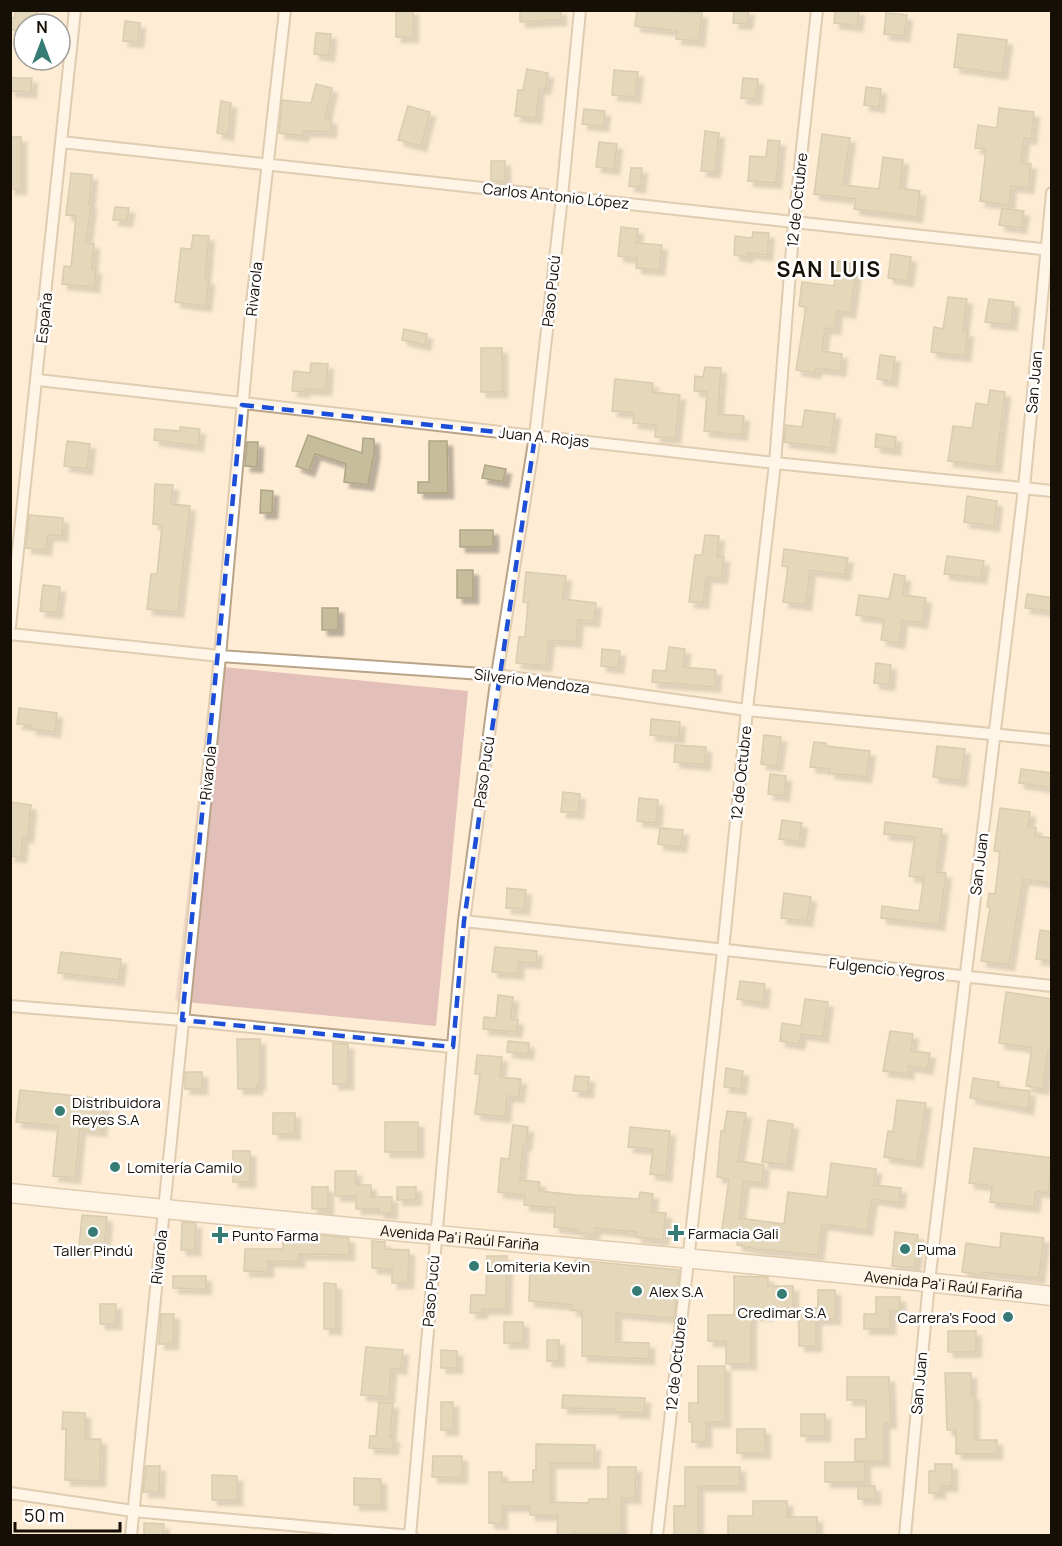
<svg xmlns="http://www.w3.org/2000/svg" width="1062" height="1546" font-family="Manrope,sans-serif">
<defs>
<filter id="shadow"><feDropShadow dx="5.5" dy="5.5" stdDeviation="1.5" flood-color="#0004"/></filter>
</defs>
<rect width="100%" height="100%" fill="#feecd4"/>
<path fill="#e2bfb9" d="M213,666L468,691L436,1026L175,1001Z"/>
<path fill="#c5bd9b" stroke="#aea685" stroke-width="1.5" filter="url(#shadow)" d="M15,10H37V24H24V30H10V17L15,18Z
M396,10H413V37H396Z
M520,10H561V20L520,22Z
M637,10L702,13L699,41L676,39L677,31L635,26Z
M734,10H749L747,24L733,23Z
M835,10H859L857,26L834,23Z
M886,13L907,15L904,36L884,34Z
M125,21L140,23L138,42L123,41Z
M316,33L331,34L329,56L314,54Z
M958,34L1007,40L1002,74L954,67Z
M527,69L548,73L545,89L539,88L536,118L515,116L518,90H523Z
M614,70L638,72L635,97L612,95Z
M10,78H32L31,92L10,91Z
M743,78L758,79L756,99L741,98Z
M316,84L332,88L325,119H331V132L304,131L303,136L279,133L282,100L311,103Z
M866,87L881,89L879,107L864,105Z
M221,101L231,103L228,135L217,133Z
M408,106L430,112L421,146L398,140Z
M999,108L1034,112L1031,139L1024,138L1021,163L1031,164L1028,188L1011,186L1009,205L980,201L986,149L975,148L978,125L997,128Z
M584,109L605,111L603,126L582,124Z
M705,131L719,133L715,172L701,171Z
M822,134L850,138L843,185L879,189L883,157L903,160L900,188L920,191L917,217L854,209L856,199L814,194Z
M10,137H21V189H10Z
M768,140L780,141L776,183L748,181L750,156L766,157Z
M599,142L617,144L614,169L596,167Z
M491,161H505V181H491Z
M631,168H642L640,187L629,186Z
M71,173L92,175L89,204L91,205L86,243L94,244L92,269H96L94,287L62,284L64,266L71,267L76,216L66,215Z
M115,207L129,208L127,221L113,220Z
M1002,208L1024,211L1021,228L999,225Z
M621,227L638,229L636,243L662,245L659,270L636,268L637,258L618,256Z
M753,232L769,233L767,255L748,253V257L734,255L735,236L752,238Z
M193,235L209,236L205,279L209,280L206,306L175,302L181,248L191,249Z
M891,254L911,257L908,281L888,278Z
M838,261L857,264L850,313L837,311L835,329L825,328L822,351L842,354L840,371L816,368L815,373L796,370L806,307L799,306L802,282L834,286Z
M948,297L967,299L963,331L968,332L965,356L931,352L934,327L943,329Z
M989,299L1014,302L1011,325L985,322Z
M404,329L427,334L425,345L402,340Z
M481,348H502V392H481Z
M880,355L895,357L892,381L877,379Z
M311,363L328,364L326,390L304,389V392L292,391L294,371L310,373Z
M705,367L721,368L718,414L744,416L742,435L704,431L707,392L694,391L695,376L703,377Z
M615,379L653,383L652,392L680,395L675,438L655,437L656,425L633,423L634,413L612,411Z
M990,390L1005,392L996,467L948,461L953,426L972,428L976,403L988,405Z
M805,410L835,414L830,448L784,442L786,425L802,427Z
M180,427L200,429L198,446L154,440L155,429L180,431Z
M876,434L896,437L895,450L875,447Z
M308,435L362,453L363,438L374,439V454L368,485L344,482L346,464L315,454L309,471L296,466Z
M67,441L90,444L87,469L64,466Z
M429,441H447L448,493H418V482H429Z
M247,442H258L257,467L245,466Z
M485,465L506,469L503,482L482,478Z
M155,484L173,485L171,504L190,506L178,612L147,609L151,574H157L162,525L153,524Z
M261,490L273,491L272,513H260Z
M967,496L997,501L994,526L964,522Z
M29,515L63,518L62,536L48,535L46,550L26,548Z
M460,530H493V547H460Z
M705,535L719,536L717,557H724L722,578L706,577L703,603L689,602L695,555H702Z
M784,549L848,558L845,575L810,570L806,605L783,602L788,567L782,566Z
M947,556L984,561L981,578L944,574Z
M457,570H473V598H457Z
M526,572L566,576L563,599L596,603L594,621L578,620L576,642L549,640L546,666L516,663L519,637H525L528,603L523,602Z
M894,574L905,576L903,595L926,598L922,623L902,620L899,643L881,640L884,619L856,615L859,595L889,599Z
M43,585L60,587L57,613L40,611Z
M1027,594L1052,598V611L1025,608Z
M322,608H338V630H322Z
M669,647L685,649L683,667L716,670L715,687L652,682L653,670L666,671Z
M602,649L620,651L618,668L601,666Z
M876,663L891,665L889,685L874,683Z
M19,708L57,713L55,732L31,729V725L17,724Z
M651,719L680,722L679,738L650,735Z
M764,735L781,737L777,766L761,764Z
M814,742L826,743V746L870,751L866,777L829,773L830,769L810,767Z
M675,745L706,747L705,765L674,762Z
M937,746L965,749L961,781L933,777Z
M1021,769L1052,773V788L1019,783Z
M770,774L786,776L784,796L768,794Z
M563,792L580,794L578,813L561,812Z
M639,798L658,800L656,823L637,821Z
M10,802L31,805L28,837H23L21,857L10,856Z
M1000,808L1030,812L1028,827L1036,828L1035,836L1052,838V883L1023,879L1009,965L981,961L990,907H987L989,893L995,894L1000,852L994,851Z
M782,820L802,823L799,842L779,839Z
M885,822L942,829L936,872L946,873L939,925L881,918L882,906L919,911L924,878L909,876L915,837L884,834Z
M660,828L683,830L681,847L658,844Z
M507,888L526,890L524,909L506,908Z
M784,893L811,897L807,921L781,918Z
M1040,930L1052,932V961L1036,959Z
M495,947L537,951L536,963L519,962L518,974L492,972Z
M61,952L121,959L119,980L58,973Z
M740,981L765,984L763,1003L737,999Z
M1006,992L1052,999V1050H1048L1043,1089L1026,1086L1032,1048L999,1043Z
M498,995L513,997L511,1019L518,1020L516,1032L483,1029L484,1017L496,1018Z
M805,999L828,1002L823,1037L801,1034L799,1044L780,1041L782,1023L801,1026Z
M890,1031L913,1034L911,1051L930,1053L927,1069L909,1066L908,1074L883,1071Z
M237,1039H260V1084H257V1089H238Z
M508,1041L529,1043L528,1054L507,1052Z
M333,1043L348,1044V1084H333Z
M477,1055L502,1057L500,1077L521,1079L519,1097L507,1096L505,1117L475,1114L480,1074H475Z
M726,1068L743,1071L741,1089L724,1087Z
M185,1072H202V1089H185Z
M575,1076L589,1077L588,1092L573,1091Z
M973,1078L999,1082L998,1087L1030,1091L1028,1109L970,1098Z
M20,1090L105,1099L101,1131L80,1129L75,1178L53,1176L58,1126L16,1122Z
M897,1100L926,1103L917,1162L884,1157L888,1131L893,1132Z
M727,1111L746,1113L738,1161L764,1165L762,1183L744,1181L739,1218L784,1224L788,1192L827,1197L831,1163L876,1169L874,1185L901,1188L899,1203L872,1199L867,1230L822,1224L818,1255L757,1249L737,1245L739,1231L722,1229L729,1179L717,1177L721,1131H724Z
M273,1113H295V1134H273Z
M768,1120L793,1124L787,1165L762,1162Z
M385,1122H418V1152H385Z
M513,1125L528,1127L526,1145H523L520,1180L540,1182L539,1191L576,1195L639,1199L640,1192L653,1194L651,1212L666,1213L663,1240L636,1237V1232L595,1228L594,1234L578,1233L579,1230L554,1227L555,1208L524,1205L525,1195L498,1192L501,1158L509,1159Z
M630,1127L670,1131L666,1176L650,1174L653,1149L628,1147Z
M974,1148L1052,1158L1048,1193L1036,1191L1034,1207L990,1202L992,1186L969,1183Z
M233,1151H250V1182H233Z
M335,1171H356V1185H371V1197H392V1213H379V1209H356V1196H335Z
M312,1187H328V1209H312Z
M397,1187H416V1200H397Z
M82,1215L107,1217L104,1250L79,1247Z
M182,1222L196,1223L195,1250H181Z
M895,1232L918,1235L915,1268L892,1266Z
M1001,1233L1044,1238L1039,1278L981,1272L980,1275L962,1272L966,1243L1000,1248Z
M316,1235L349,1238V1255L299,1254V1262L268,1261V1272L244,1271L245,1249H283V1238H316Z
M372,1241L385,1242V1249L409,1250L408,1283H392V1269L372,1268Z
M487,1256H507L506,1309H482V1313H470L471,1295H486Z
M575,1260L679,1270L674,1318L616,1313V1342L649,1343V1359L582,1356V1311L571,1310L572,1305L529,1301L530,1263L545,1264L544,1268L575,1269Z
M173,1276H206V1289L173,1288Z
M734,1276L768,1277V1286H793V1308H768V1315H751V1364H726V1341H708V1315H734Z
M324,1283L336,1284V1329H324Z
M818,1290H835V1319H816V1346H799V1319H793V1308H818Z
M876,1297H900V1311H890V1329H864V1314H876Z
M100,1304H116V1324H100Z
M161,1314H174L173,1344H159Z
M504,1322H523V1343H504Z
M948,1331H976V1352H948Z
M547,1340H559V1361H547Z
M366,1347L403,1350L401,1369L391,1368L389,1397L361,1395Z
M441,1350L457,1351V1368H441Z
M698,1366H725V1422H706V1442H692V1422H689V1403H698Z
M945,1373H971V1395H974V1440H997V1454H956V1430H947Z
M847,1377H889L891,1423H884V1461H855V1439H866V1400H847Z
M563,1395L645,1398L644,1413L614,1412L615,1409L562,1408Z
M379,1402L393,1403L390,1437L394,1438L393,1449L369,1448L370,1436H376Z
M441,1402H453V1430H441Z
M63,1412L85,1413V1439H101L100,1481L65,1480L66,1429H62Z
M801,1414H825V1436H801Z
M737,1429H765V1453H737Z
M536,1444L595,1445L594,1463H550V1502L588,1503L589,1499H608V1467H636L635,1498H621V1533H574V1535H557L558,1515H530V1506H502V1524L489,1523V1472H502V1482H533V1470H536Z
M433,1456H462V1478L432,1477Z
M825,1462H865V1482H825Z
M935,1464H952V1486H940V1493H929V1471H935Z
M146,1466H160L159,1492H143Z
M685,1467H740V1486H698V1536H674V1506H685Z
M212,1475L237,1476V1500H212Z
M354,1478L381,1479V1505H354Z
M858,1486H875V1499H858Z
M753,1501H787V1517H817V1535L728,1536V1516H753Z
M144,1523L164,1524L163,1536H144Z"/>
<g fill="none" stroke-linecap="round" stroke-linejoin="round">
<g stroke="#baa488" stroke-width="14">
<path id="minor" d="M61,142L1051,250
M38,380L775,463L1052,491
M10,626L75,10
M10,634L220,656L497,675L747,710L1052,740
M464,921L1052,986
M10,1006L182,1020L453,1047
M10,1493L133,1511L412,1536
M131,1536L220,656L251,312L285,10
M410,1536L464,921L497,675L535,436L562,197L580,10
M657,1536L723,951L747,710L775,463L794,222L817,10
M905,1536L929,1282L1024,488L1052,193"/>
</g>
<g stroke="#baa488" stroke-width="21">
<g id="trunk">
<path id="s1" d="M10,1193C357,1231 705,1256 1052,1296"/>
</g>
</g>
<use href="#minor" stroke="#fff" stroke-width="10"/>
<use href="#trunk" stroke="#fff" stroke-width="18"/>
</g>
<path d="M0 0H1062V1546H0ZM242,405L535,436L464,921L453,1047L182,1020Z" fill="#feecd4" fill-opacity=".55" fill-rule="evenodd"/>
<path fill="none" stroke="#1d4ed8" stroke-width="4.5" stroke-dasharray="12 8" stroke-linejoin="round" d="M242,405L535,436L464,921L453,1047L182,1020Z"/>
<g fill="#367c74" stroke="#fff" stroke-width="2">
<circle cx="60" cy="1111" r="6"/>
<circle cx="115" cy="1167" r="6"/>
<circle cx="93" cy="1232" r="6"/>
<path d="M673 1224h6v6h6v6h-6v6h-6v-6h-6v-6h6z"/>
<path d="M217 1226h6v6h6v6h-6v6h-6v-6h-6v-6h6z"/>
<circle cx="905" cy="1249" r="6"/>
<circle cx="474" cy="1266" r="6"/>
<circle cx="637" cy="1291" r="6"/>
<circle cx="782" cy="1294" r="6"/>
<circle cx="1008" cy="1317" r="6"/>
</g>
<g text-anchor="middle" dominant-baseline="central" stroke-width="5" stroke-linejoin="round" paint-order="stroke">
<g font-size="15" fill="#160f05" stroke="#fff">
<text transform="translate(556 196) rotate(6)">Carlos Antonio López</text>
<text transform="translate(797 200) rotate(-84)">12 de Octubre</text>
<text transform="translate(254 289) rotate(-84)">Rivarola</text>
<text transform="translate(551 291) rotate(-84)">Paso Pucú</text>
<text transform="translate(44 318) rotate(-84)">España</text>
<text transform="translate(1034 382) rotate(-85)">San Juan</text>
<text transform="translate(544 437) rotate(6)">Juan A. Rojas</text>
<text transform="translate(532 681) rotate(7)">Silverio Mendoza</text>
<text transform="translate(484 772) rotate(-82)">Paso Pucú</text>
<text transform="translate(208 773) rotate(-84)">Rivarola</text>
<text transform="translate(741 773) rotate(-84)">12 de Octubre</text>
<text transform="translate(979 864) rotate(-83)">San Juan</text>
<text transform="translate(887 969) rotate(6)">Fulgencio Yegros</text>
<text stroke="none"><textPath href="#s1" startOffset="452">Avenida Pa'i Raúl Fariña</textPath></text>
<text transform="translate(159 1257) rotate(-84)">Rivarola</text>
<text stroke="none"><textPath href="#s1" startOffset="938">Avenida Pa'i Raúl Fariña</textPath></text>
<text transform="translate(431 1291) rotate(-85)">Paso Pucú</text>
<text transform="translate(676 1364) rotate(-84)">12 de Octubre</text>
<text transform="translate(919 1383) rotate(-85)">San Juan</text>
</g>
<g font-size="15" fill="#160f05" stroke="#fff" text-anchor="start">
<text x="72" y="1102">Distribuidora<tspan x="72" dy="17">Reyes S.A</tspan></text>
<text x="127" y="1167">Lomitería Camilo</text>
<text x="688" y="1233">Farmacia Gali</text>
<text x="232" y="1235">Punto Farma</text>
<text x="917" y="1249">Puma</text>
<text x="93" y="1250" text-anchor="middle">Taller Pindú</text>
<text x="486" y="1266">Lomiteria Kevin</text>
<text x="649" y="1291">Alex S.A</text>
<text x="782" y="1312" text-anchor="middle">Credimar S.A</text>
<text x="996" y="1317" text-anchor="end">Carrera's Food</text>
</g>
<g font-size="21" font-weight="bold" letter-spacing="1.5" fill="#160f05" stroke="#fff">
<text x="829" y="269">SAN LUIS</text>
</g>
</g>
<rect width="1062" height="1546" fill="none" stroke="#160f05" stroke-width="24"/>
<g transform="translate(42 42)"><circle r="28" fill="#ffffff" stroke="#a29f9b" stroke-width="1.5"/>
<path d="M0-4.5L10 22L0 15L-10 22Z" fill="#367c74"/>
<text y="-9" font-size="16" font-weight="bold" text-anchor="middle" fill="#160f05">N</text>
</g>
<path d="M15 1522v9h105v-9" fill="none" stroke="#160f05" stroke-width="3"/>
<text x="24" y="1522" font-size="18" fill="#160f05" stroke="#ffffff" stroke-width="4.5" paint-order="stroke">50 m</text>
</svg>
